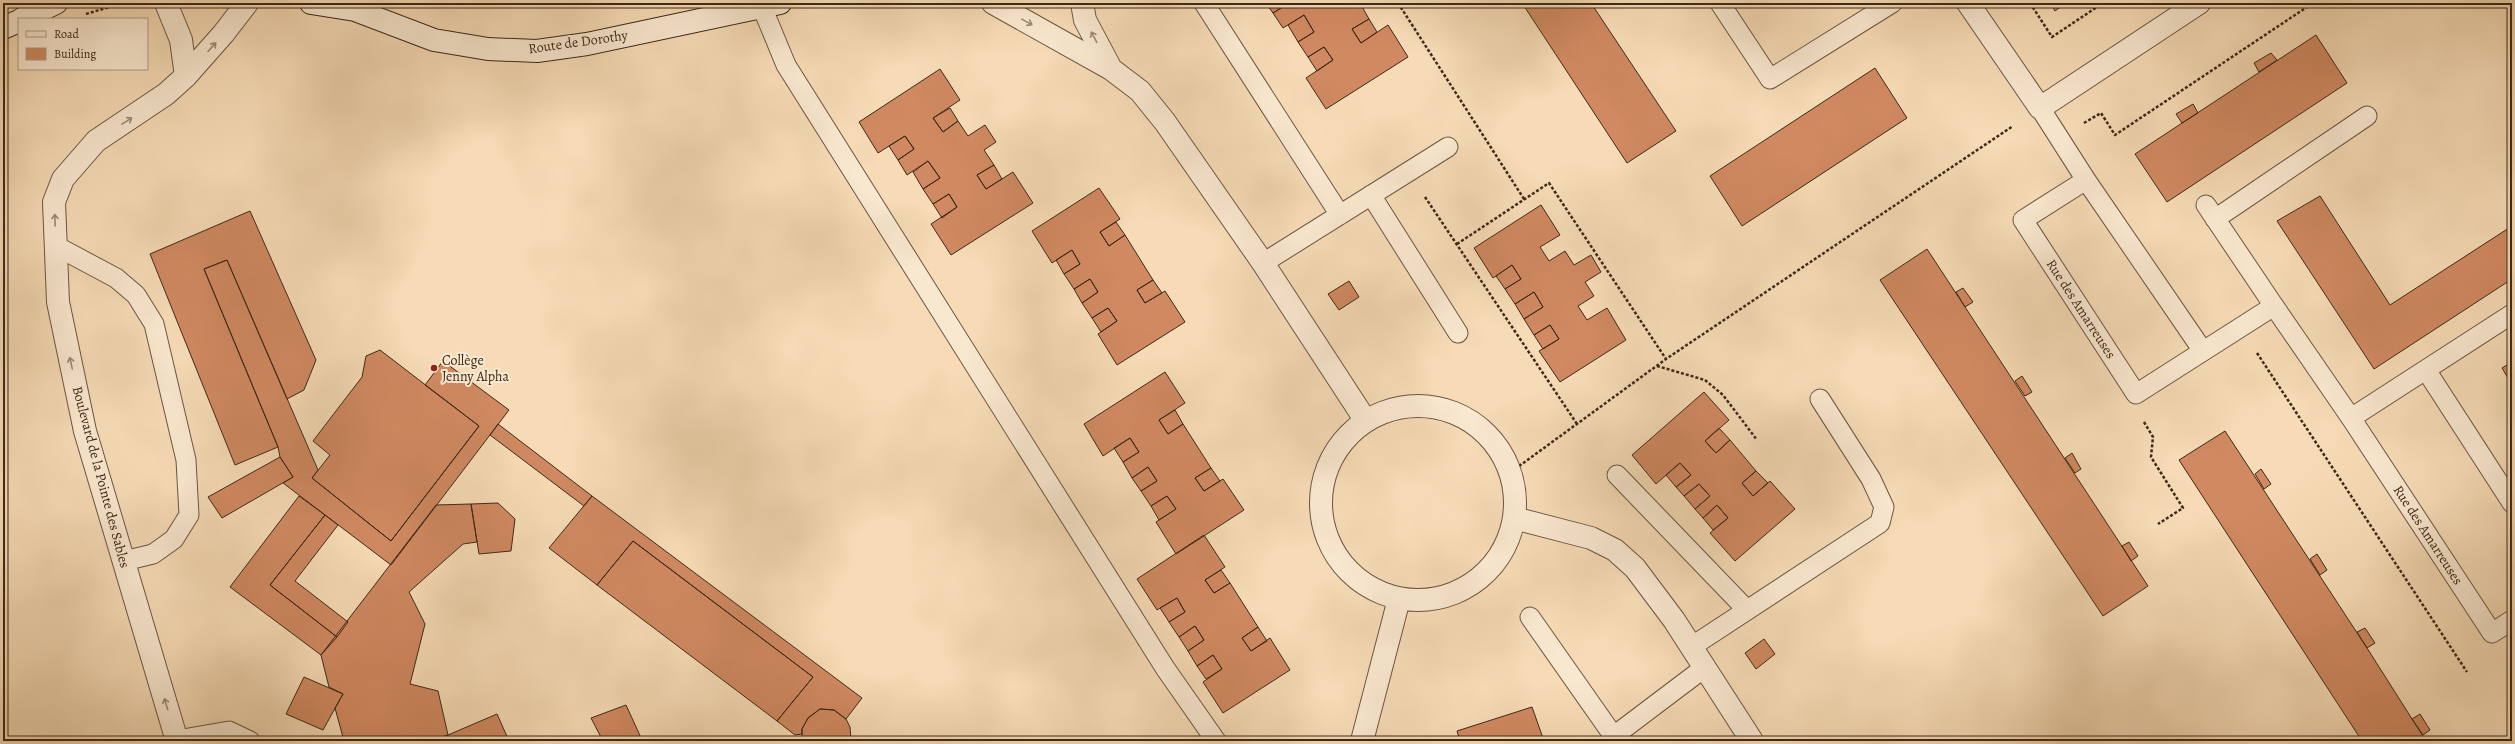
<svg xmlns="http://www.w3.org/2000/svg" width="2515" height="744" font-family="Alegreya,serif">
<rect width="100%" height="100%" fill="#f6dbb6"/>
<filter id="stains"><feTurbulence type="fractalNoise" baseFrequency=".005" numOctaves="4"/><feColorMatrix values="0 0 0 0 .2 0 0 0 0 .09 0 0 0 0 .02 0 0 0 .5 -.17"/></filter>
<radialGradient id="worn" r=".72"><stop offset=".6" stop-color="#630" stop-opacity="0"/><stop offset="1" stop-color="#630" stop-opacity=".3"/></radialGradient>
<path fill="#d08961" stroke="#3d2918" d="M1266,3H1289L1273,13Z
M1289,3H1360L1369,19L1352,29L1361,43L1388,25L1408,57L1326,109L1306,78L1333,60L1324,47L1308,57L1298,42L1314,32L1304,15L1283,28L1273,13Z
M1522,3H1591L1676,131L1627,163Z
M2050,3H2066L2055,11Z
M2507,3H2512V11Z
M1304,15L1314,32L1298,42L1288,25Z
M1369,19L1377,32L1361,43L1352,29Z
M2316,35L2347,83L2167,202L2135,154Z
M1324,47L1333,60L1317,71L1308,57Z
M2271,53L2277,60L2259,72L2254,63Z
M1875,68L1907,118L1742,226L1710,176Z
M940,69L960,100L933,118L943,132L958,121L968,136L985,125L996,142L984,150L994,165L977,175L986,189L1013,172L1033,203L951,255L931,224L957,207L949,194L933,204L923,189L940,178L928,161L907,175L898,160L914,149L905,136L878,153L859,122Z
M2193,104L2198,113L2182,123L2176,114Z
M950,108L958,121L943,132L933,118Z
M905,136L914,149L898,160L889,146Z
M928,161L940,178L923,189L913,172Z
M994,165L1002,179L986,189L977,175Z
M1099,188L1120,219L1100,232L1109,246L1125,235L1153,280L1137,290L1145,303L1165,291L1185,322L1117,365L1098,334L1117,321L1108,308L1092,318L1082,303L1098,292L1090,279L1074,289L1064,274L1080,264L1072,250L1052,263L1032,231Z
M949,194L957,207L942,218L933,204Z
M2320,196L2390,305L2512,226V279L2374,369L2277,221Z
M1541,205L1560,235L1540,247L1549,261L1565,251L1574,265L1591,255L1601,272L1585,282L1594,296L1578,306L1587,320L1607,308L1626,340L1560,382L1539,351L1559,339L1550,325L1534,335L1524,319L1543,307L1534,292L1515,304L1505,289L1521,279L1512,265L1493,278L1474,248Z
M250,211L316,360L304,390L287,399L227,260L204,269L278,447L235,465L150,254Z
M1116,222L1125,235L1109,246L1100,232Z
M1927,249L2148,586L2103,616L1880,280Z
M1072,250L1080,264L1064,274L1056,260Z
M227,260L318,470L312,478L391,541L479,426L425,385L443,361L509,410L391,565L283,483L293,477L280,457L278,447L204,269Z
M1512,265L1521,279L1505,289L1496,276Z
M1090,279L1098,292L1082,303L1074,289Z
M1153,280L1162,293L1145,303L1137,290Z
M1349,281L1359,297L1339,310L1328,294Z
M1963,288L1973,302L1965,307L1956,292Z
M1534,292L1543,307L1524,319L1515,304Z
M1108,308L1117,321L1101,332L1092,318Z
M1550,325L1559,339L1543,349L1534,335Z
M380,350L479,426L391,541L312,478L330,455L313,441L362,377L366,356Z
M2512,362V385L2502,368Z
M1165,372L1185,403L1159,420L1168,434L1183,424L1211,468L1195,478L1204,491L1223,479L1244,510L1176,554L1156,522L1176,509L1167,496L1151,506L1141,491L1157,481L1148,467L1132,478L1123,462L1139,452L1130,438L1103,456L1084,424Z
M2022,376L2032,392L2025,396L2015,381Z
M1704,392L1729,420L1705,441L1716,453L1730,440L1756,471L1742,483L1753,496L1770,481L1795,509L1735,561L1710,533L1728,518L1717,505L1703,518L1695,509L1710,496L1699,484L1684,496L1676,487L1691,475L1680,463L1656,484L1632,455Z
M1175,410L1183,424L1168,434L1159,420Z
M498,424L592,496L584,506L490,435Z
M1719,428L1730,440L1716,453L1705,441Z
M2225,431L2367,648L2426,741H2362L2179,460Z
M1130,438L1139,452L1123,462L1114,448Z
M2072,453L2081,469L2075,473L2065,458Z
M280,457L293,477L222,518L208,497Z
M1680,463L1691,475L1676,487L1666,475Z
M1148,467L1157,481L1141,491L1132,478Z
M1211,468L1220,481L1204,491L1195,478Z
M2261,469L2271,484L2264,489L2255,474Z
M1756,471L1768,483L1753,496L1742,483Z
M1699,484L1710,496L1695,509L1684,496Z
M299,496L325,515L270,585L337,637L321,655L230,587Z
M592,496L862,698L846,719L834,710L820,709L808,718L802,729V734L795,735L777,721L813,677L633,541L597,585L549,548Z
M1167,496L1176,509L1159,520L1151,506Z
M498,503L515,519L511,551L479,554L471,504Z
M471,504L477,542L463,544L409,592L425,624L410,684L438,691L448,735L431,741H344L335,708L343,694L329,687L321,655L436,505Z
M1717,505L1728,518L1713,530L1703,518Z
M325,515L338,525L295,581L348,622L337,637L270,585Z
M1204,535L1225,567L1205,580L1214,593L1230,583L1258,627L1242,638L1251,651L1270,638L1290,670L1223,713L1203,682L1222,669L1213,655L1197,666L1188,651L1204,640L1195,626L1179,637L1169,622L1185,612L1177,598L1157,610L1137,579Z
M633,541L813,677L777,721L597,585Z
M2129,542L2138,556L2131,561L2122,546Z
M2317,554L2327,570L2320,575L2310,559Z
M1221,570L1230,583L1214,593L1205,580Z
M1177,598L1185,612L1169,622L1160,608Z
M1195,626L1204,640L1188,651L1179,637Z
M1258,627L1267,641L1251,651L1242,638Z
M2365,628L2375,643L2367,648L2357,632Z
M1764,639L1775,654L1756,669L1745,653Z
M1213,655L1222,669L1206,679L1197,666Z
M304,677L343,694L323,730L286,714Z
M626,705L642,740L603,741L591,718Z
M1532,707L1544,741H1460L1457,731Z
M820,709L834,710L846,719L850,727L851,741H802V729L808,718Z
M497,714L509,741H431L448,735Z
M2420,714L2430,730L2423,735L2412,719Z"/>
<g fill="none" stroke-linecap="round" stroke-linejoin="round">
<g stroke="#6b5640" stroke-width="21">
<path id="service" d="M1204,3L1340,215
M1720,3L1770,79L1892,3
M762,7L786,65L1165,668L1216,741
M2040,108L2086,180L2023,220L2136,394L2274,306L2351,418L2512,314
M2086,180L2203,351
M1371,195L1458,333
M2206,205L2274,306
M2215,219L2367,116
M56,246L116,278L136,295L154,324L186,460L189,515L174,539L153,554L124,561
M1263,263L1448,147
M2426,370L2512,503
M2351,418L2492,633L2512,620
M1617,475L1747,610
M1530,617L1617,741
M1691,647L1880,523L1884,507L1871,479L1820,399
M1614,736L1704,668
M177,740L229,731L250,741"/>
</g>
<g stroke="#6b5640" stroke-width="24">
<path id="minor" d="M166,3L181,40L186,76
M993,3L1111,69L1140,91L1165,122L1263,263L1366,421
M1082,3L1085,20L1111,69
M1968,3L2040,108L2199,3
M1321 503a97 97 0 1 1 194 0a97 97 0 1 1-194 0Z
M1514,518L1591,538L1615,550L1635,568L1674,620L1752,741
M177,741L85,431L58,302L54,202L63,179L96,141L166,94L186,76L224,33L247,3
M1362,741L1399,599"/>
</g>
<g stroke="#3d2918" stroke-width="24">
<path id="secondary" d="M311,3L355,10L434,40L488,49L537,51L587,44L780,3
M22,19L56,3
M3,28L19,21"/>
</g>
<path stroke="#3d2918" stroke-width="2.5" stroke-dasharray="3 2" stroke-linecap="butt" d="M1398,3L1524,199
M2030,3L2052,37L2103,3
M86,14L116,5
M2084,123L2101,113L2115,135L2313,3
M1425,197L1577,424
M1457,244L1549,183L1666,359
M2257,353L2467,672
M1657,366L1705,380L1723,395L1757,440
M2144,422L2153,437L2151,457L2183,508L2158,524
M1511,472L1666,359L2013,126"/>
<use href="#service" stroke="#f9e8d0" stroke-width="19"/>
<use href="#minor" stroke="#f9e8d0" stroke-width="22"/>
<use href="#secondary" stroke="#f9e8d0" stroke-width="22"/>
</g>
<defs><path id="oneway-shaft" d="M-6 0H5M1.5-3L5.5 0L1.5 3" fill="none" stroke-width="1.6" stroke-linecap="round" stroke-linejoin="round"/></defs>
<g stroke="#9b8874">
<use href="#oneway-shaft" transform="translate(1027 22) rotate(29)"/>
<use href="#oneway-shaft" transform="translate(1094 37) rotate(-118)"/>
<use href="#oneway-shaft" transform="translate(212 47) rotate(-48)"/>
<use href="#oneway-shaft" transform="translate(127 121) rotate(-32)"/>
<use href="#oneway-shaft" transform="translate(55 220) rotate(-91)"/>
<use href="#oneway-shaft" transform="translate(71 363) rotate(-102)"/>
<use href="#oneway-shaft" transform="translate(166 704) rotate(-107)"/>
</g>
<circle fill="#8f2418" stroke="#f9e8d0" stroke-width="1.5" cx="434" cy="368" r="4"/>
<g text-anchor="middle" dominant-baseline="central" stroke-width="4" stroke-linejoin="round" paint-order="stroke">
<g font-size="14" fill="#3d2918" stroke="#f9e8d0">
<text transform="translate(578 42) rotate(-8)">Route de Dorothy</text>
<text transform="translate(2081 309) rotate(57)">Rue des Amarreuses</text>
<text transform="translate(101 477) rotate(75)">Boulevard de la Pointe des Sables</text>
<text transform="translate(2428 535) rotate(57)">Rue des Amarreuses</text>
</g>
<g font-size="14" fill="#3d2918" stroke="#f9e8d0" text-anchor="start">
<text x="442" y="360">Collège<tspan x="442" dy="16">Jenny Alpha</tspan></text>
</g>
</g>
<rect width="2515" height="744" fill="none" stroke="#f6dbb6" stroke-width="16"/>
<rect x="4" y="4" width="2507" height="736" fill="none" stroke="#3d2918" stroke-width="2"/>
<rect x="8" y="8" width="2499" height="728" fill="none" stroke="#3d2918"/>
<rect x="18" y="18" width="130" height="52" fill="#f9e8d0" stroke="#ae9c86"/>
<rect x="26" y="31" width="20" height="6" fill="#f9e8d0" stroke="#ae9c86"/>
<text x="54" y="38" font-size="12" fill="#3d2918">Road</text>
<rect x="26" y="48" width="20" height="12" fill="#d08961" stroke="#ae9c86"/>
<text x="54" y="58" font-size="12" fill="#3d2918">Building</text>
<rect width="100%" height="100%" filter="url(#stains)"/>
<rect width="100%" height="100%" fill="url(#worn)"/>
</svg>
